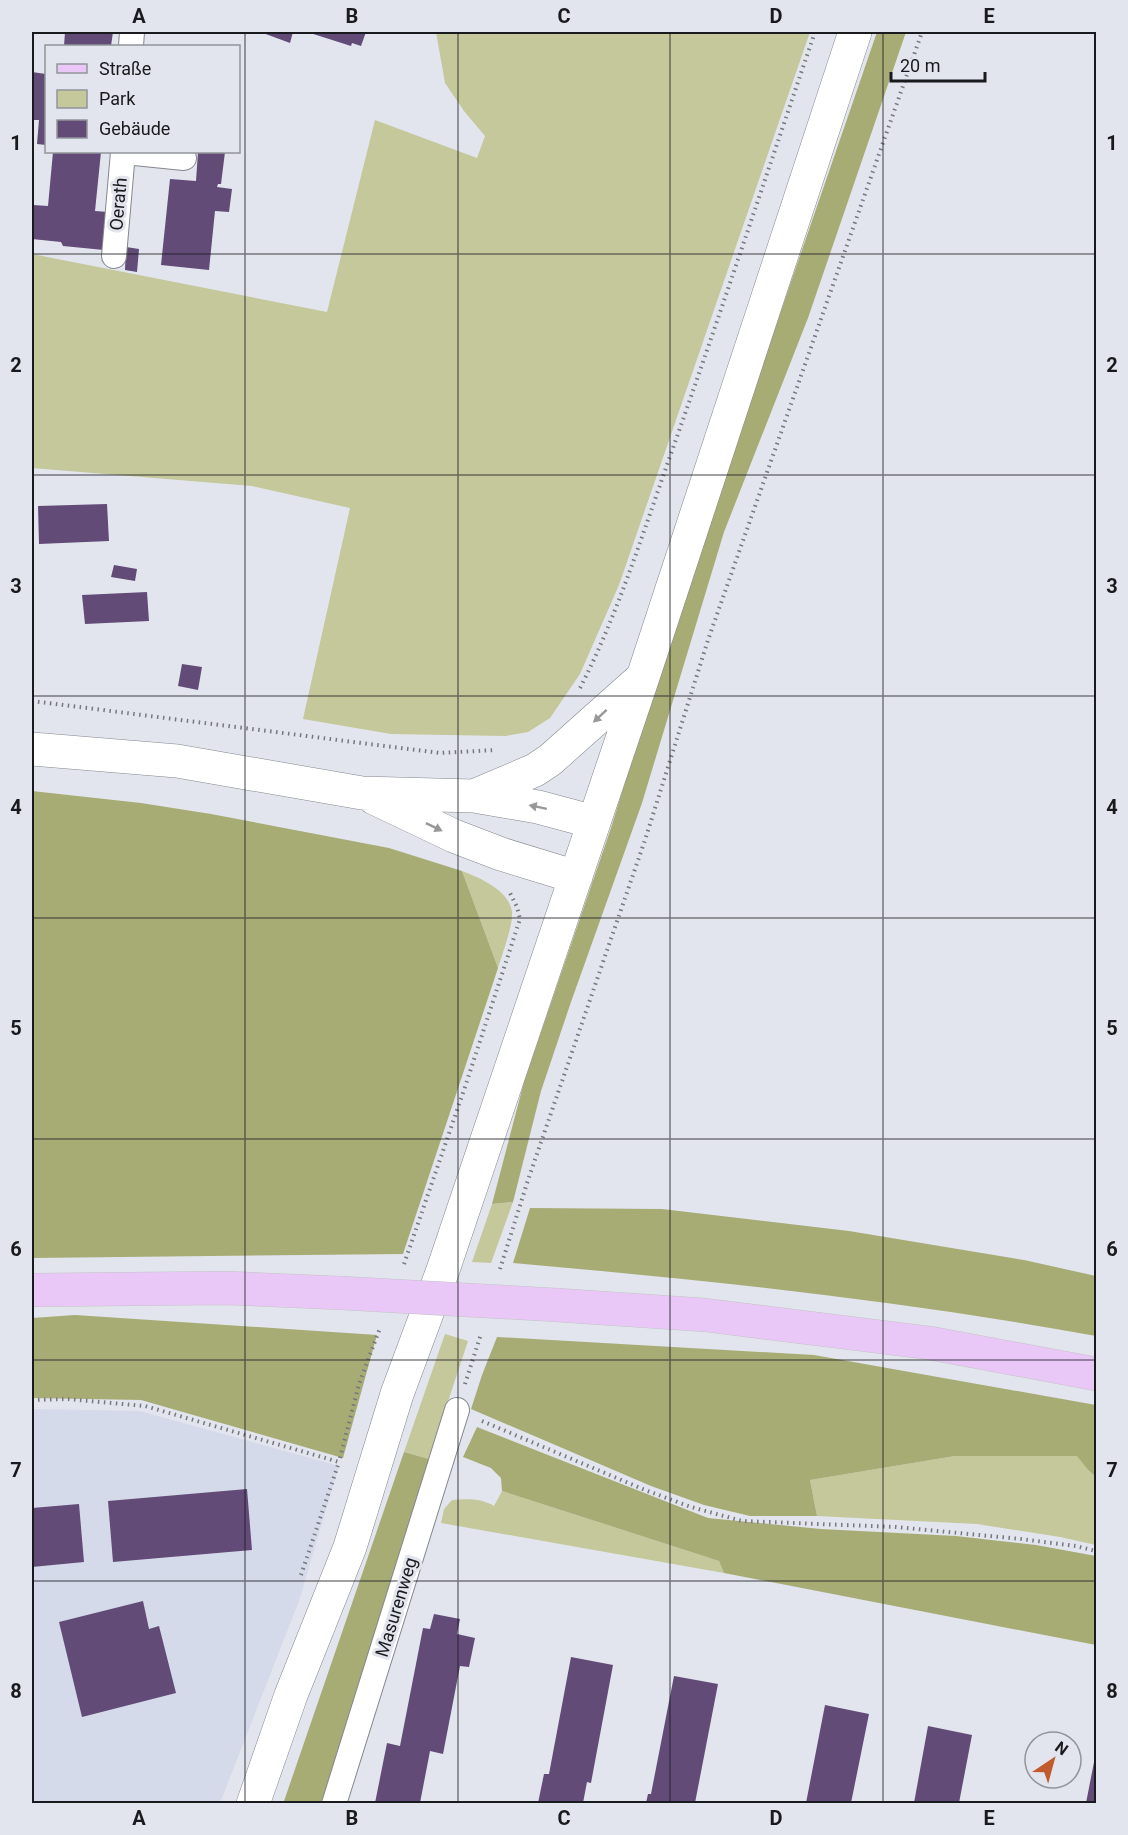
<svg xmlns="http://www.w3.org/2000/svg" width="1128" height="1835" font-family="Roboto,sans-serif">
<rect width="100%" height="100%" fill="#e2e5ed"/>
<path fill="#d5daea" d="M32,1409L140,1411L339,1466L299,1601L220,1803L32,1804Z"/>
<path fill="#c4c89a" d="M436,32H810L619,585L580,674L550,718L528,732L505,736L391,734L303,719L350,508L252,486L32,468V254L327,312L375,120L477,158L485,136L464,111L445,83Z
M462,871C480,878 509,890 512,912C513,926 502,955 498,968Z
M513,1202L491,1263L472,1262L492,1204Z
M445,1334L468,1341L429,1459L404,1452Z
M955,1456H1078L1089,1471L1096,1477V1545L1060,1537L977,1524L817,1516L810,1480Z
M502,1491L719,1561L724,1573L441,1523L444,1509L452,1500C468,1499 480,1498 494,1506Z"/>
<path fill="#a7ac75" d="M877,32H906L808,318L724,532L642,803L571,1002L541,1091L513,1202L492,1204L524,1082L611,828L674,622Z
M32,791L141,803L211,814L389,848L462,871L498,968L403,1254L32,1258Z
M530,1208L662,1209L849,1231L1024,1260L1096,1276V1336C904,1301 709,1280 513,1263Z
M75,1315L377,1335L343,1458L141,1400L32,1398V1318Z
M497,1337L814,1355L1096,1405V1477L1089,1471L1077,1456H955L810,1480L817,1516H750L704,1505L651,1486L471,1409L482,1375Z
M477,1427L708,1518L821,1529L956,1536L1036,1545L1096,1556V1645L724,1573L719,1561L502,1491L501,1478L491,1468L463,1457Z
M404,1452L429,1459L376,1651L321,1803L283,1804Z"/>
<path fill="#624b77" d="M65,32H113L111,46H64Z
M263,32H293L290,43L263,33Z
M307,32H366L361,46L352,43L351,46Z
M32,72L46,74V145L37,144L39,120H32Z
M53,152H101L95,211L108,212L104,250L63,246L61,242L32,239L33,205L48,206Z
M198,152H225L221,184H218L217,187L232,189L229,212L215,211L209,270L161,265L170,179L196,181Z
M126,247L139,249L137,272L125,270Z
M107,504L109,541L39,544L38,506Z
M114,565L137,569L135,581L111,577Z
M147,592L149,621L85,624L82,595Z
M182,664L202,667L198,690L178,686Z
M247,1489L252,1550L113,1562L108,1501Z
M79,1504L84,1562L32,1567V1508Z
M143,1601L149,1629L159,1626L176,1693L82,1717L59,1622Z
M434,1614L460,1619L457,1634L475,1638L469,1667L460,1666L443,1754L430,1751L420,1803H375L387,1743L400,1746L423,1628L430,1629Z
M571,1657L613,1665L591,1783L587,1782L583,1803H538L544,1774H549Z
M674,1676L718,1684L695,1803H646L648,1794H651Z
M825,1705L869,1714L851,1803H806Z
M928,1726L972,1735L959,1803H914Z
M1095,1757L1096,1758V1803H1086Z"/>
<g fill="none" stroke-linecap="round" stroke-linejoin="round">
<g stroke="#84878e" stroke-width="26">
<path id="minor" d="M131,46L132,32
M125,152L184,158
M114,256L123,152
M334,1804L457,1410"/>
</g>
<g stroke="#84878e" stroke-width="34">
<path id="secondary" d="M32,749L177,761L362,793L474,796L538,807L594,822
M474,796L535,770L550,760L642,678
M374,798L454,836L501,854L576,877
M253,1804L291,1695L350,1547L397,1394L443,1270L643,677L855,32"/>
</g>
<g stroke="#c3c3c4" stroke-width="34">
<path id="primary" d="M32,1290L228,1288L341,1293
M557,1305L705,1315L930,1343L1096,1374"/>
</g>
<path stroke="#76787d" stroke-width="4" stroke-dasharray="1.5 4.5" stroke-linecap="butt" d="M580,688C619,612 644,529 673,448C722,309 768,170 815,32
M32,701L440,753L495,750
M404,1264L464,1090L520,919L517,907L509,891
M500,1269L528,1180L645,840L708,640L922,32
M465,1384L481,1334
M32,1400L67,1399L145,1406L339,1462
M482,1421L645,1490L691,1507L742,1521L896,1527L1021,1539L1076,1546L1096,1551
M340,1458L359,1384L380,1328
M301,1575L338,1465"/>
<use href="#minor" stroke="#fff" stroke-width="24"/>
<use href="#secondary" stroke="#fff" stroke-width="33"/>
<use href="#primary" stroke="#e9c8f8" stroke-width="33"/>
<g stroke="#c3c3c4" stroke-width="34" stroke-linecap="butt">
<path id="primary-bridge" d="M341,1293L557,1305"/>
</g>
<use href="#primary-bridge" stroke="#e9c8f8" stroke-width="33"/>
</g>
<defs><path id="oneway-solid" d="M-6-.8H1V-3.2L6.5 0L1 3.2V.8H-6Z" transform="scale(1.5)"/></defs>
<g fill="#989899">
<use href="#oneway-solid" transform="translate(600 716) rotate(137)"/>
<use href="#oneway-solid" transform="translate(538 807) rotate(-168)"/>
<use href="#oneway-solid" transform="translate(434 827) rotate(26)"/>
</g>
<path fill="none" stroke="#191a1d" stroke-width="1.5" stroke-opacity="0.55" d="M245,32V1804M458,32V1804M670,32V1804M883,32V1804M32,254H1096M32,475H1096M32,696H1096M32,918H1096M32,1139H1096M32,1360H1096M32,1581H1096"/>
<g text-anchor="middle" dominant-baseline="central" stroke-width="6" stroke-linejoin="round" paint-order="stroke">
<g font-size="18" fill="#191a1d" stroke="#e2e5ed">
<text transform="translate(118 204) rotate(-85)">Oerath</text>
<text transform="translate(396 1607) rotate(-73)">Masurenweg</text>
</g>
</g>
<rect width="1128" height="1835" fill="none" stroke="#e2e5ed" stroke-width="66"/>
<rect x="45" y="45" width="195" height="108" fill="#e2e5ed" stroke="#92949a" stroke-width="1.5"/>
<rect x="57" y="64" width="30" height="9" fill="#e9c8f8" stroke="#92949a" stroke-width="1.5"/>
<text x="99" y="75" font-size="18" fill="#191a1d">Straße</text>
<rect x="57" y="90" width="30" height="18" fill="#c4c89a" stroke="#92949a" stroke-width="1.5"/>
<text x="99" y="105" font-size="18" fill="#191a1d">Park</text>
<rect x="57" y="120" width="30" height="18" fill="#624b77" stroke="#92949a" stroke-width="1.5"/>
<text x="99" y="135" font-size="18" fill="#191a1d">Gebäude</text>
<g transform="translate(1053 1760) rotate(36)"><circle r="28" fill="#e2e5ed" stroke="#92949a" stroke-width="1.5"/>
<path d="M0-4.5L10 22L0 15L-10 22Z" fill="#c15b2d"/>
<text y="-9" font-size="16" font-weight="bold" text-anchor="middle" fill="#191a1d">N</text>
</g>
<path d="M891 72v9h94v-9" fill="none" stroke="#191a1d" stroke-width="3"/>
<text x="900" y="72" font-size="18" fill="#191a1d" stroke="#e2e5ed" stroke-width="4.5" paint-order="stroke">20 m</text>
<rect x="33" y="33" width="1062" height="1769" fill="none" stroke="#191a1d" stroke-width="2"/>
<g font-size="20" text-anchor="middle" font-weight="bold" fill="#191a1d">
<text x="139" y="23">A</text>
<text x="352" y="23">B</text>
<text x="564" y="23">C</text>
<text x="776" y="23">D</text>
<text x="989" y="23">E</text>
<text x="16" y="150">1</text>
<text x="1112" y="150">1</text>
<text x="16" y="372">2</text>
<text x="1112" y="372">2</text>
<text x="16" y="593">3</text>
<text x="1112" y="593">3</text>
<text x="16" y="814">4</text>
<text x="1112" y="814">4</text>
<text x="16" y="1035">5</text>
<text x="1112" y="1035">5</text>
<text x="16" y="1256">6</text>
<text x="1112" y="1256">6</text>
<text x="16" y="1477">7</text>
<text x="1112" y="1477">7</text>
<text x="16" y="1698">8</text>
<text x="1112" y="1698">8</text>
<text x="139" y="1825">A</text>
<text x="352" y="1825">B</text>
<text x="564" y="1825">C</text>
<text x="776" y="1825">D</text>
<text x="989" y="1825">E</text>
</g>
</svg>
